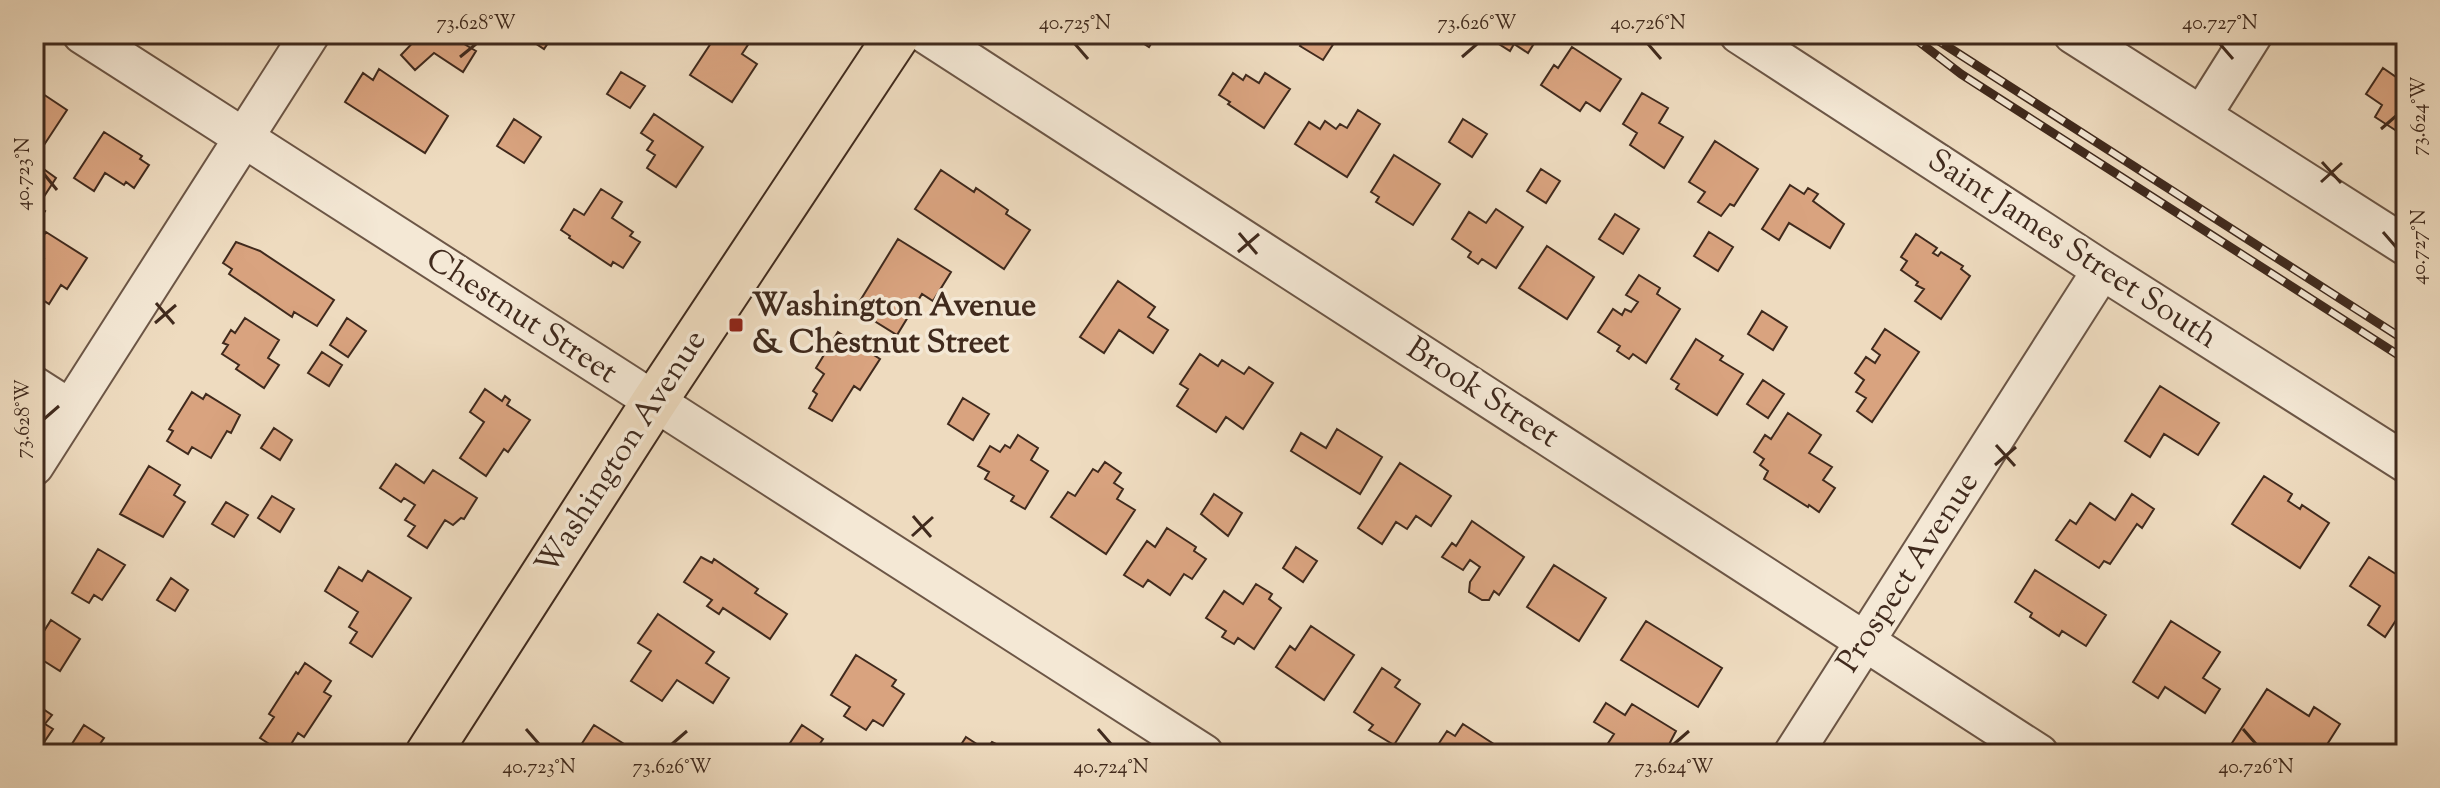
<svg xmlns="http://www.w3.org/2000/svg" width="2440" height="788" font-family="'Sorts Mill Goudy',serif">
<rect width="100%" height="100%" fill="#eedbbf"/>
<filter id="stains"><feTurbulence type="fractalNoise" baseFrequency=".0025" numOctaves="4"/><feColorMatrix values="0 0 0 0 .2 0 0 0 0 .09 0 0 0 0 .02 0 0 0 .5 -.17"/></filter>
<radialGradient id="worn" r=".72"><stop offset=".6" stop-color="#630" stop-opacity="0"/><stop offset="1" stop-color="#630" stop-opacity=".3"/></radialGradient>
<path fill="#d9a37f" stroke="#402a1d" stroke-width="2" d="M421,34H447L476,51L463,72L434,53L415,70L401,55Z
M527,34H554L544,49L526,37Z
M717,34H755L742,54L757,64L732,102L690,75Z
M1129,34H1157L1149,47Z
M1308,34H1320L1334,43L1323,60L1300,46Z
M1483,34H1540L1528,53L1514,44L1510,51Z
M1572,47L1621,79L1600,111L1586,102L1580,111L1541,85L1554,65L1558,68Z
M2383,68L2399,79L2406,68V137L2375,117L2382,105L2366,94Z
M379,69L448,116L425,153L345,102L363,73L373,80Z
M621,72L645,86L630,108L607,94Z
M1233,73L1243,80L1246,75L1259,83L1265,73L1290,89L1264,128L1228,104L1230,102L1219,95Z
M34,88L67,110L44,145L34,139Z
M1642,93L1668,108L1659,123L1683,137L1664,168L1630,145L1637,133L1623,124Z
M1358,110L1380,124L1347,177L1295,144L1309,122L1320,129L1325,121L1336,129L1340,124L1347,128Z
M654,114L703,147L676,187L647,168L655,155L647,150L653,141L641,133Z
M514,119L541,137L524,163L497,146Z
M1463,119L1487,134L1472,157L1449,142Z
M104,132L142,156L140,159L149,165L134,188L126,182L124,185L105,173L94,191L74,178Z
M1715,141L1758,169L1734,206L1730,204L1721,216L1698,202L1705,192L1689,182Z
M1394,155L1440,184L1413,225L1376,202L1379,197L1371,192Z
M1541,169L1560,181L1546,203L1527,191Z
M45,170L56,178L43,198L34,192V186Z
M941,170L974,192L976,188L1008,210L1006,214L1030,230L1004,269L915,209Z
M1790,185L1804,194L1808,188L1818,194L1813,201L1844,224L1830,248L1789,223L1779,240L1762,229Z
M601,189L622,202L612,218L633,232L630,236L640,242L623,268L613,262L611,266L569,238L570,236L561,230L574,209L584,215Z
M34,204L45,211L34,228Z
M1496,209L1523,227L1496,268L1482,259L1478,264L1468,257L1471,252L1452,239L1469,212L1486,223Z
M1615,214L1639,229L1623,254L1599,239Z
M46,232L87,258L67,289L61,285L49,304L34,294V283L38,276L34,273L44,259L34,251Z
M1709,232L1733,247L1718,271L1694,256Z
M1916,234L1937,248L1933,253L1938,256L1941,252L1963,266L1961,269L1970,276L1941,319L1915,301L1924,289L1916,285L1918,282L1901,270L1907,261L1901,257Z
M898,239L951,272L933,301L922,294L897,335L855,309Z
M236,242L260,251L334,300L317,326L294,312L292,317L229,274L232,269L223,263Z
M1547,246L1594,277L1567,319L1519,288Z
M1639,275L1660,288L1657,294L1680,309L1646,363L1633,354L1629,359L1617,351L1620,346L1598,332L1613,309L1622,315L1625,309L1631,312L1638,302L1626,295Z
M1118,281L1155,307L1148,317L1168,330L1153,353L1119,330L1104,353L1080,337Z
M1762,311L1787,327L1773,350L1748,334Z
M245,318L279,340L268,358L279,365L264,388L236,369L239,365L222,354L228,345L223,343L231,330L235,333Z
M347,318L366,331L348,357L330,345Z
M1885,329L1919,352L1872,422L1857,411L1866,398L1856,392L1864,380L1855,373L1866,357L1875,363L1880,355L1872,349Z
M838,332L880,359L860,390L854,386L832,421L809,408L817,394L813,391L824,374L816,368Z
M1696,339L1723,356L1720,360L1743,374L1717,415L1676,389L1679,384L1671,379Z
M322,352L342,365L329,386L308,373Z
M1200,354L1218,366L1222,360L1244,374L1249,367L1273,383L1243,429L1226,417L1216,432L1177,406L1188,389L1180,384Z
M1763,380L1784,394L1768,418L1747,404Z
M2160,386L2219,423L2198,455L2164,434L2150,457L2125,441Z
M485,389L502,401L505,396L510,400L507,405L530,420L508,452L504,449L486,476L460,458L484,422L470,412Z
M192,392L203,399L206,394L240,415L231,433L227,431L211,458L192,447L188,454L167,441L173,431L169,429Z
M963,398L989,414L973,440L948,424Z
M1788,413L1821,435L1809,453L1832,467L1823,480L1835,488L1819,512L1809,505L1808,507L1764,479L1768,471L1760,465L1764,459L1754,452L1765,435L1771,439Z
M274,428L292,440L280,460L261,448Z
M1337,429L1382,457L1360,494L1291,451L1301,433L1326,448Z
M1018,435L1038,448L1031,460L1048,471L1025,509L1011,501L1014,496L985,479L989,472L978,466L990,446L1000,452L1005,445L1010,448Z
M1105,462L1121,473L1114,483L1123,489L1117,499L1135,510L1106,554L1051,517L1068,492L1075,496L1093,469L1098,472Z
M1400,463L1451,496L1431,526L1416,516L1407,529L1396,522L1382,544L1358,528Z
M396,464L424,483L433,470L477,498L464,519L461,518L453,525L445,520L427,548L408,536L415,526L405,520L415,505L404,498L401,502L380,488Z
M149,466L180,485L174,495L185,502L163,537L120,514Z
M2264,476L2292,494L2288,501L2300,509L2302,505L2329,523L2300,568L2232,524Z
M1214,494L1242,513L1228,536L1201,514Z
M2132,494L2154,509L2142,528L2137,524L2110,564L2104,561L2099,568L2056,540L2070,520L2076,524L2090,503L2115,520Z
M272,496L294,509L280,532L258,518Z
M226,502L248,515L234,537L212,524Z
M1472,521L1524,557L1499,595L1494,591L1489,600H1482L1469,592L1470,582L1480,567L1470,560L1463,570L1442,557L1452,543L1456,546Z
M1167,528L1196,547L1194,551L1206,559L1192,579L1184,574L1170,595L1148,580L1143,587L1124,575L1147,541L1155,547Z
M1296,547L1317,561L1303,582L1283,568Z
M98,549L125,565L102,600L94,595L89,603L72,593Z
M701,557L712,563L714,559L758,589L755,593L787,614L770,639L723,608L719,614L707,606L712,600L684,582Z
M2369,557L2399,576L2403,570L2406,571V605L2385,637L2368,625L2380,606L2350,586Z
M1554,565L1606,598L1579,641L1527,607Z
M339,567L362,581L368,571L411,598L372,657L350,643L357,632L349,627L358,612L325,591Z
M2035,570L2106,615L2086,646L2062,631L2059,636L2030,617L2032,613L2015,602Z
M171,578L188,590L175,611L157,600Z
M1256,584L1272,594L1269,599L1281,608L1254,649L1238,638L1234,644L1222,637L1226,631L1206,618L1224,591L1243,604Z
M658,614L714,652L706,663L729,678L713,703L677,680L662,701L631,681L651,651L638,643Z
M51,620L80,639L60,671L36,656L34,659V647Z
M1646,621L1722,668L1698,707L1621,660Z
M2171,621L2220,652L2203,678L2220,689L2205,713L2165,687L2158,698L2133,682Z
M1311,626L1354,655L1324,700L1276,667L1290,646L1295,650Z
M856,655L896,680L892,686L904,694L883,726L873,720L866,730L844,716L850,707L831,695Z
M305,663L331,681L324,692L331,696L304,737L298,733L285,754L260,738L274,717L269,714L296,672L298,674Z
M1382,668L1400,680L1395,687L1420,704L1394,745L1369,730L1373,725L1354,712Z
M2267,689L2309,716L2314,707L2340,724L2321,754H2280L2269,747L2265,754H2248L2232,743Z
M34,703L52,715L45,724L53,729L36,754H34Z
M1606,703L1625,715L1632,704L1676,731L1664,754H1601L1614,734L1594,722Z
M1463,724L1500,748L1496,754H1432L1447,731L1455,736Z
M84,725L104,738L93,754H81L70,747Z
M594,725L640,754H575Z
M802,725L823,739L813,754H806L790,743Z
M966,737L986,750L992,742L1017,754H955Z"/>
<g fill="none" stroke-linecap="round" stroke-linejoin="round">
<g stroke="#6c5646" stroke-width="42">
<path id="minor" d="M82,34L1204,754
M926,34L2039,754
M1739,34L2102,270L2406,463
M2073,34L2406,246
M2202,115L2253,34
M34,386L70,409
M34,466L310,34
M1793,754L2102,270"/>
</g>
<g stroke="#402a1d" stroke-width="48">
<path id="major" d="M428,754L654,402L898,34"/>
</g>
<use href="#minor" stroke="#f4e8d5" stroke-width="38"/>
<use href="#major" stroke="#eedbbf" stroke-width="44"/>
<g stroke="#402a1d" stroke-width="9">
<path id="rail" d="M1909,34L1961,74L2406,360
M1928,34L2406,341"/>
</g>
<use href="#rail" stroke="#f4e8d5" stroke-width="6" stroke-dasharray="18" stroke-linecap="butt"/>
</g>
<path fill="none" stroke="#402a1d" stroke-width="3" d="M1075,44L1088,59M1648,44L1661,59M2220,44L2233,59M460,57L476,44M1462,57L1477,44M2381,129L2396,116M2322,162L2341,183M44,174L57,190M2321,182L2342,163M2383,232L2396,247M1239,233L1257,254M1238,252L1259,234M156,303L174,324M155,323L176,305M44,419L59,406M1996,445L2015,466M1995,465L2016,447M913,516L931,537M912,536L933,517M526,729L539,744M1098,729L1111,744M2243,729L2256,744M672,744L687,731M1674,744L1689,731"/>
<rect fill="#8f2418" stroke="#f4e8d5" stroke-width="3" x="728" y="317" width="16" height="16" rx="4"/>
<g text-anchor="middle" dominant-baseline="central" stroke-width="7" stroke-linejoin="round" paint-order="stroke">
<g font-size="32" fill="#402a1d" stroke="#f4e8d5">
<text transform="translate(2072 250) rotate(33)">Saint James Street South</text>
<text transform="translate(521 317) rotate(33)">Chestnut Street</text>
<text transform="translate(1482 394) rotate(33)">Brook Street</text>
<text transform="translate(622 453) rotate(-57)">Washington Avenue</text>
<text transform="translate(1909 573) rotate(-57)">Prospect Avenue</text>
</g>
<g font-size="32" font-weight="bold" fill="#402a1d" stroke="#f4e8d5" text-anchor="start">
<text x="752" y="307">Washington Avenue<tspan x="752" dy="37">&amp; Chestnut Street</tspan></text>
</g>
</g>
<rect width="2440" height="788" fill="none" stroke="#eedbbf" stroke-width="88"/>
<rect x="44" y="44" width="2352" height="700" fill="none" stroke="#402a1d" stroke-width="3"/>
<g font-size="20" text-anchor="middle" fill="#402a1d">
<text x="476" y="29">73.628°W</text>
<text x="1075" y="29">40.725°N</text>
<text x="1477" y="29">73.626°W</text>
<text x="1648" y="29">40.726°N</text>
<text x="2220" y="29">40.727°N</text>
<text transform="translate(2418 116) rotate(-90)" y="7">73.624°W</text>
<text transform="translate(22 174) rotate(-90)" y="7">40.723°N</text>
<text transform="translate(2418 247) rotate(-90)" y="7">40.727°N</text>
<text transform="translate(22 419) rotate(-90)" y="7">73.628°W</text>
<text x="539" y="773">40.723°N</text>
<text x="672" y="773">73.626°W</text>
<text x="1111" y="773">40.724°N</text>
<text x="1674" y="773">73.624°W</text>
<text x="2256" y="773">40.726°N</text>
</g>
<rect width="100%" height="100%" filter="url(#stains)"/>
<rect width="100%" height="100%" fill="url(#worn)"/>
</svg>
